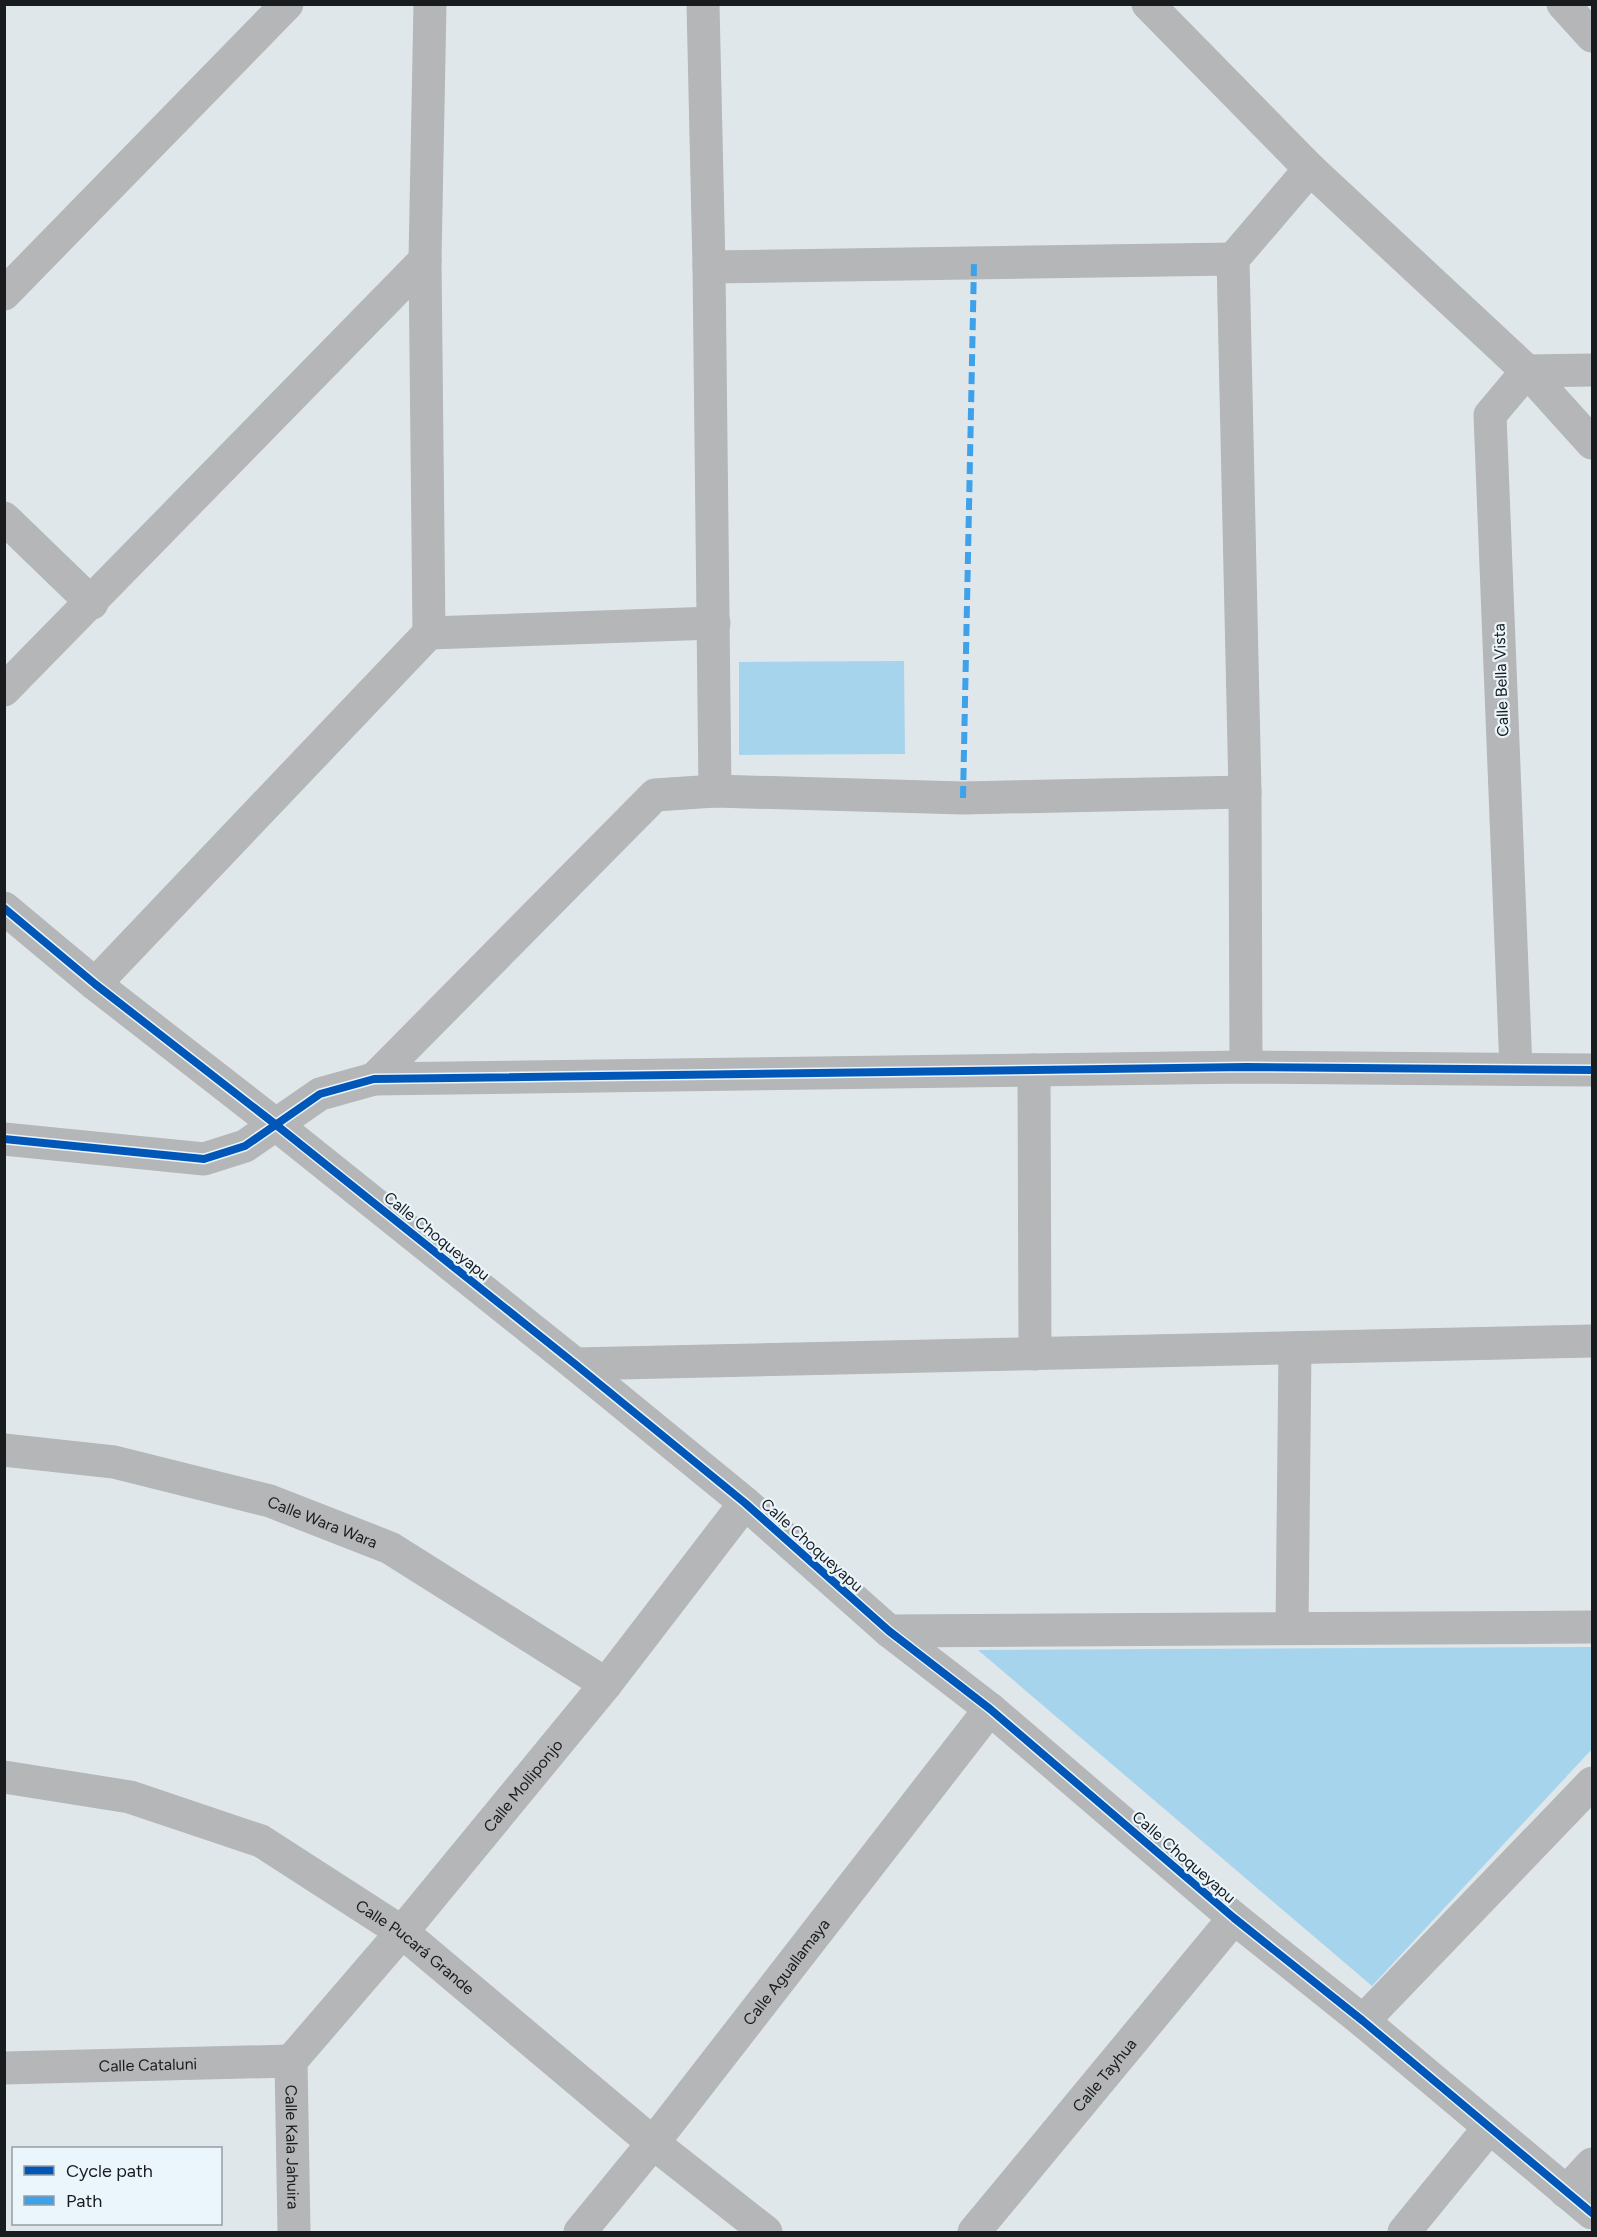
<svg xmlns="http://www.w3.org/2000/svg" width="1597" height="2237" font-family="Figtree,sans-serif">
<rect width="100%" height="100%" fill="#e0e7eb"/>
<path fill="#a6d4ec" d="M904,661L905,754L739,755V662Z
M1592,1647V1749L1372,1986L978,1650Z"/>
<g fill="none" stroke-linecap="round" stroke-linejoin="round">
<g stroke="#b4b6b7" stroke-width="33">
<path d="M703,4L709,267L715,791"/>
<path d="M1148,4L1310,169L1527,371L1592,443"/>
<path d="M1563,4L1592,36"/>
<path d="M709,267L1233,259"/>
<path d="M4,294L287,4"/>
<path d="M4,518L92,603"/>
<path d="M429,633L714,623"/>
<path d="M4,690L425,260"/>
<path d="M4,908L95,984L275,1124L575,1364L745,1503L889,1631L990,1709L1234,1918L1363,2021L1592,2213"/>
<path d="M95,984L429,633L425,260L430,4"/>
<path d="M1246,1067L1245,792L1233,259L1310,169"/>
<path d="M1516,1069L1490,415L1527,371L1592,370"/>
<path d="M1034,1070L1035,1354"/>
<path d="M374,1079L655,795L715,791L963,798L1245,792"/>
<path d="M4,1139L204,1159L245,1146L320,1094L374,1079L1246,1067L1592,1070"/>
<path d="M575,1364L1592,1341"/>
<path id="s1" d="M4,1450L114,1462L270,1501L390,1548L606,1684"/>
<path d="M1292,1628L1295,1348"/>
<path d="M889,1631L1592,1627"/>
<path id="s2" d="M4,1777L130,1797L261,1841L402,1932L653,2143L766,2232"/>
<path d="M1363,2021L1592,1783"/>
<path id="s3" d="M291,2061L402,1932L606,1684L745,1503"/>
<path id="s4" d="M291,2061L294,2232"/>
<path id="s5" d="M4,2068L291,2061"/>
<path d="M1566,2192L1592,2164"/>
<path id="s6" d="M580,2232L653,2143L990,1709"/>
<path id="s7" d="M974,2232L1234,1918"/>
<path d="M1404,2232L1489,2128"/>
</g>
<path stroke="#3da2ea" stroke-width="6" stroke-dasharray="12 6" stroke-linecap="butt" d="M963,798L974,264"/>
<g stroke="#eaf5fc" stroke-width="11">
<path id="cycleway" d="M4,908L95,984L275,1124L575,1364L745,1503L889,1631L990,1709L1234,1918L1363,2021L1592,2213
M4,1139L204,1159L245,1146L320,1094L374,1079L1246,1067L1592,1070"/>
</g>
<use href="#cycleway" stroke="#0057b8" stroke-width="8"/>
</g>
<g text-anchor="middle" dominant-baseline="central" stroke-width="4.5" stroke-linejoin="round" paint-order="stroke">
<g font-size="16" fill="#181c1f" stroke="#eaf5fc">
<text transform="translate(1501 680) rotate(-92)">Calle Bella Vista</text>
<text transform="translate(437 1236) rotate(39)">Calle Choqueyapu</text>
<text stroke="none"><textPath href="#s1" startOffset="328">Calle Wara Wara</textPath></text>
<text transform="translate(812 1545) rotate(42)">Calle Choqueyapu</text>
<text stroke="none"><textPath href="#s3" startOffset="360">Calle Molliponjo</textPath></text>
<text transform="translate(1184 1857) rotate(41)">Calle Choqueyapu</text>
<text stroke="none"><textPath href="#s2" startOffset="453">Calle Pucará Grande</textPath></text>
<text stroke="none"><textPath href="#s6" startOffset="332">Calle Aguallamaya</textPath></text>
<text stroke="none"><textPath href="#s5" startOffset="144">Calle Cataluni</textPath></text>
<text stroke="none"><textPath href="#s7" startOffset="204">Calle Tayhua</textPath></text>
<text stroke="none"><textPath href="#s4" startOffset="86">Calle Kala Jahuira</textPath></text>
</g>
</g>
<rect width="1597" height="2237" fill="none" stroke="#181c1f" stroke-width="12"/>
<rect x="12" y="2147" width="210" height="78" fill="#eaf5fc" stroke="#969ea4" stroke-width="1.5"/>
<rect x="24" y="2166" width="30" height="9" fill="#0057b8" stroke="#969ea4" stroke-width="1.5"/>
<text x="66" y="2177" font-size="18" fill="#181c1f">Cycle path</text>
<rect x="24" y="2196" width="30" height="9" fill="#3da2ea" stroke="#969ea4" stroke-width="1.5"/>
<text x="66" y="2207" font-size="18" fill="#181c1f">Path</text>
</svg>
